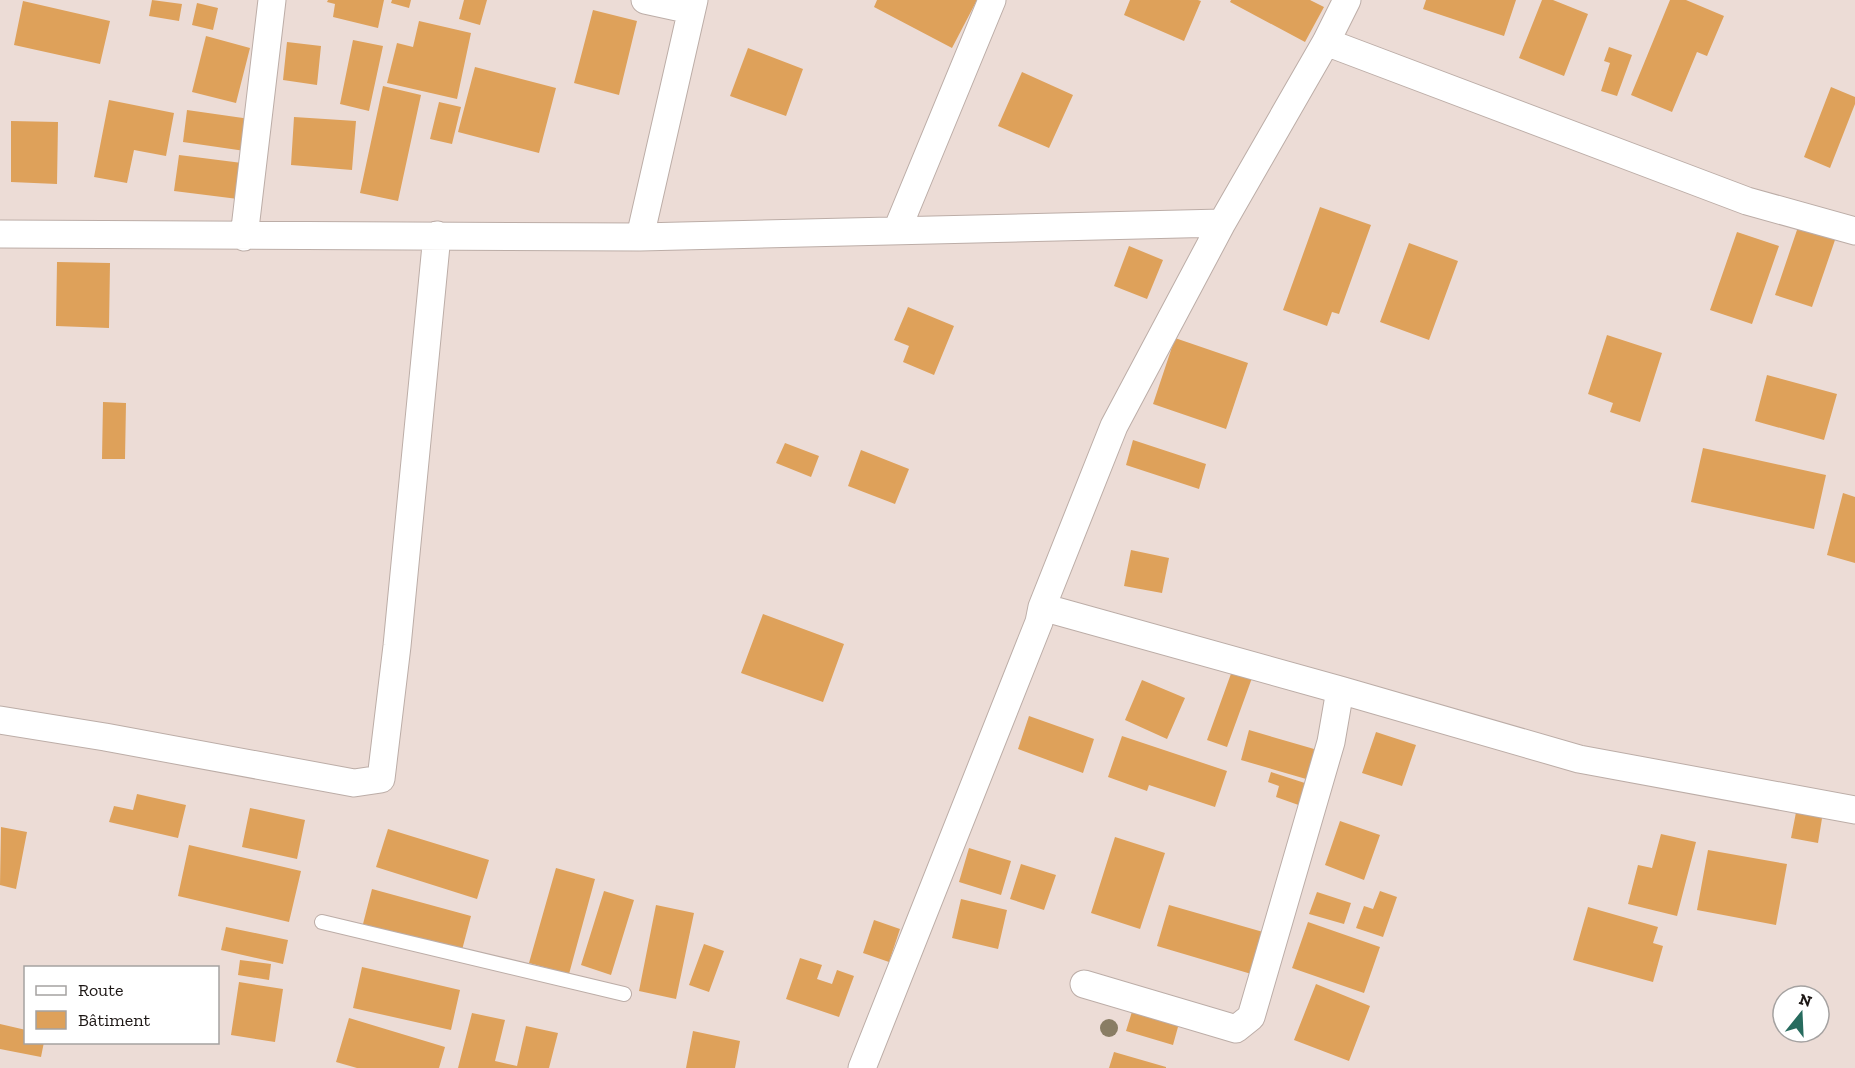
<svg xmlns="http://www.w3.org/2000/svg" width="1855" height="1068" font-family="'Zilla Slab',serif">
<rect width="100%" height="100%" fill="#ecdcd6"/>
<path fill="#dea15a" d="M152,0L182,4L179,21L149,16Z
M328,0H384L378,28L333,17L335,4L327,2Z
M392,0H411L409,8L391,3Z
M464,0H487L480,25L459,19Z
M877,0H977L952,48L874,7Z
M1130,0H1198L1201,1L1184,41L1124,15Z
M1231,0H1310L1324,7L1305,42L1230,2Z
M1426,0H1516L1504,36L1423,9Z
M1542,0H1553L1588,14L1564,76L1519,58Z
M1670,0H1686L1724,16L1707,56L1697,52L1672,112L1631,95Z
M23,1L110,21L100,64L14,45Z
M197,3L218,8L213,30L192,25Z
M593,10L637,21L619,95L574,83Z
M419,21L471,33L457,99L387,83L397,43L413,47Z
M206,36L250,48L236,103L192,92Z
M353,40L383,46L369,111L340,104Z
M287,42L321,46L317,85L283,80Z
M1609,47L1632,55L1617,96L1601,91L1610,63L1604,61Z
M748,48L803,69L786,116L730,96Z
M475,67L556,88L539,153L458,132Z
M1022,72L1073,95L1049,148L998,126Z
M383,86L421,95L398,201L360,193Z
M1831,87L1855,97V104L1830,168L1804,157Z
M109,100L174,113L166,156L134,150L127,183L94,177Z
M439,102L461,107L452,144L430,139Z
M187,110L250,119L245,151L183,142Z
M294,117L356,121L352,170L291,165Z
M11,121L58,122L57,184L11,182Z
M179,155L242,163L238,199L174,191Z
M1320,207L1371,225L1339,314L1332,312L1327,326L1283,310Z
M1798,227L1835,240L1812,307L1775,295Z
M1737,232L1779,246L1752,324L1710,310Z
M1409,243L1458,261L1429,340L1380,322Z
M1129,246L1163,260L1147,299L1114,286Z
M57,262L110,263L109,328L56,326Z
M908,307L954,326L934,375L903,362L909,346L894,340Z
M1607,335L1662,353L1640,422L1610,412L1613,403L1588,394Z
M1175,338L1248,363L1226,429L1153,404Z
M1767,375L1837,394L1824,440L1755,421Z
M103,402L126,403L125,459H102Z
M1133,440L1206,464L1199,489L1126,465Z
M785,443L819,456L811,477L776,463Z
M1703,448L1826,475L1814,529L1691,502Z
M861,450L909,469L895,504L848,486Z
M1843,493L1855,497V563L1827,555Z
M1131,550L1169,558L1162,593L1124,586Z
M763,614L844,644L823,702L741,673Z
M1232,671L1252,678L1227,747L1207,740Z
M1142,680L1185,698L1167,739L1125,720Z
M1029,716L1094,739L1083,773L1018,749Z
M1249,730L1321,751L1313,781L1241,760Z
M1376,732L1416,745L1402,786L1362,773Z
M1122,736L1227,771L1215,807L1149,785L1147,791L1108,777Z
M1271,772L1314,786L1307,808L1276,797L1279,786L1268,782Z
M137,794L186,805L178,838L109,822L114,806L133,810Z
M1798,802L1824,806L1818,843L1791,838Z
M250,808L305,820L297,859L242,847Z
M1340,821L1380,835L1364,880L1325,865Z
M1,827L27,832L16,889L0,885Z
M388,829L489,860L477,899L376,867Z
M1661,834L1696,842L1677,916L1628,904L1638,865L1652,868Z
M1115,837L1165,853L1140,929L1091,913Z
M189,845L301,871L289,922L178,896Z
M969,848L1011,861L1001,895L959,882Z
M1708,850L1787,864L1776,925L1697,910Z
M1021,864L1056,875L1044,910L1010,899Z
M556,868L595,879L569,974L529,963Z
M372,889L471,916L462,950L363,924Z
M604,891L634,900L611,975L581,965Z
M1380,891L1397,897L1383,937L1356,928L1364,906L1373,909Z
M1317,892L1351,903L1344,924L1309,914Z
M961,899L1007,910L998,949L952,938Z
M656,905L694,913L676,999L639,991Z
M1169,905L1270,934L1258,976L1157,946Z
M1588,907L1658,927L1653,943L1663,946L1653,982L1573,960Z
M874,920L900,929L889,962L863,953Z
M1308,922L1380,947L1364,993L1292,968Z
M226,927L288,940L283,964L221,950Z
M704,944L724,951L709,992L689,985Z
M800,958L822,965L817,979L832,984L837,970L854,976L839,1017L786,999Z
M240,960L271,964L269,980L238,975Z
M362,967L460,990L451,1030L353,1008Z
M239,982L283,989L275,1042L231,1035Z
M1316,984L1370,1006L1349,1061L1294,1040Z
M1135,1002L1181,1016L1173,1045L1126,1031Z
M472,1013L505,1020L495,1061L517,1066L526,1026L558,1033L549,1068H458Z
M349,1018L445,1047L439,1068H357L336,1062Z
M0,1024L26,1030V1042H44L41,1057L0,1049Z
M693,1031L740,1041L735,1068H686Z
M1114,1052L1166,1067V1068H1109Z"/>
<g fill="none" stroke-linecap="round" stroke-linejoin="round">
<g stroke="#bcada7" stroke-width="16">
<path id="service" d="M322,922L624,994"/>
</g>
<g stroke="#bcada7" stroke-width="29">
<path id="minor" d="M645,0L691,10
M1326,42L1747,201L1855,231
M897,230L992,0
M0,234L640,237L1222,223
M244,237L272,0
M640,237L694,0
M1042,607L1340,690L1579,759L1855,810
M0,720L105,737L354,783L381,779L397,646L437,235
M1084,984L1236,1029L1251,1017L1331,742L1340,690
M862,1068L1039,622L1042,607L1114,426L1222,223L1326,42L1347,0"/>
</g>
<use href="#service" stroke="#fff" stroke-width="14"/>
<use href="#minor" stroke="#fff" stroke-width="27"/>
</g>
<circle fill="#897d64" cx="1109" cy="1028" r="9"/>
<rect x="24" y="966" width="195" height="78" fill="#ffffff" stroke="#a5a2a1" stroke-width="1.5"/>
<rect x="36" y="986" width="30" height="9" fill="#ffffff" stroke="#a5a2a1" stroke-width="1.5"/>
<text x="78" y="996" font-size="18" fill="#1d1715">Route</text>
<rect x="36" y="1011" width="30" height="18" fill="#dea15a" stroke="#a5a2a1" stroke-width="1.5"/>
<text x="78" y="1026" font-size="18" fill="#1d1715">Bâtiment</text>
<g transform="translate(1801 1014) rotate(18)"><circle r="28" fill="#ffffff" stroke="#a5a2a1" stroke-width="1.5"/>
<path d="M0-4.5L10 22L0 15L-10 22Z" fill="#276b5e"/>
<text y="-9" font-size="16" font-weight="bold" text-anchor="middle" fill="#1d1715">N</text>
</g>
</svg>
